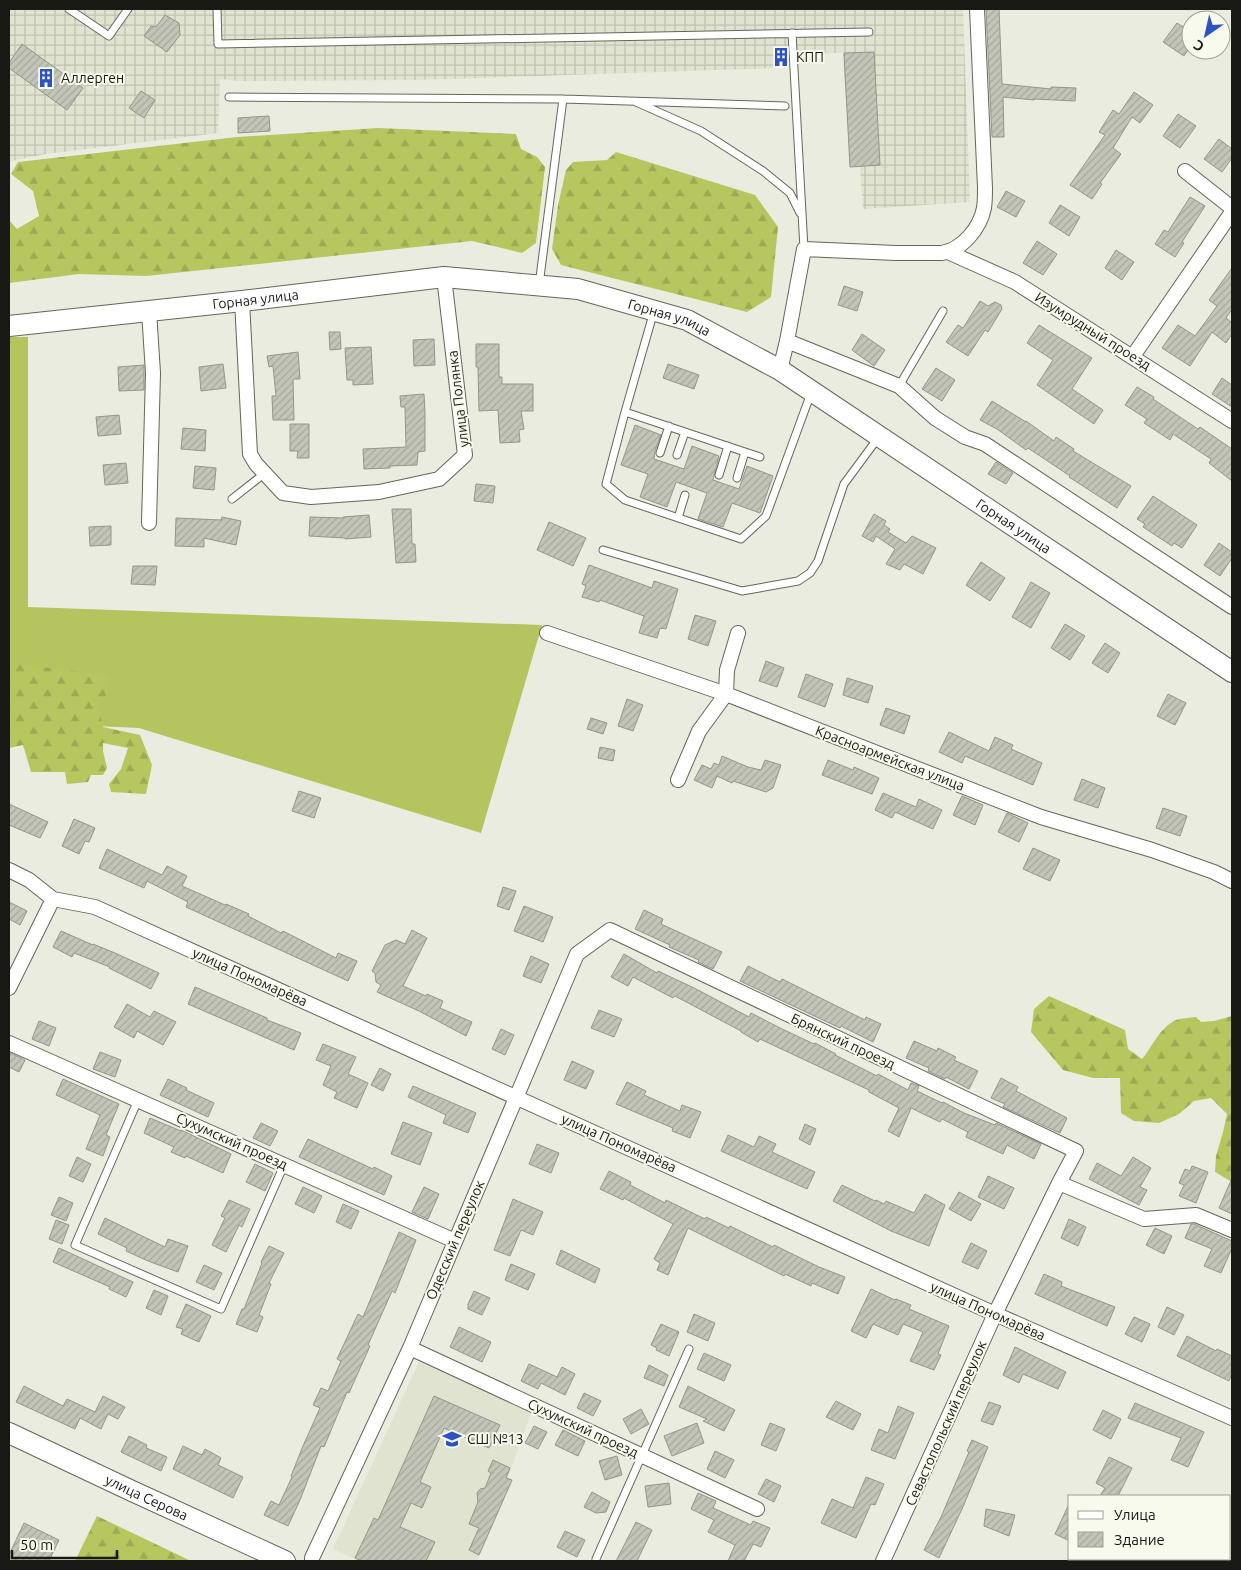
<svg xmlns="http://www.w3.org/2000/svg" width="1241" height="1570" font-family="Ubuntu,sans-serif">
<defs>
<pattern id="industrial-grid" width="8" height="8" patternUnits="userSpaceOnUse" patternTransform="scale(1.25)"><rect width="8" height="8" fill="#dfe3cf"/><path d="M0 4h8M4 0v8" fill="none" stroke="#bfc2b1"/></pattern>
<pattern id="forest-firs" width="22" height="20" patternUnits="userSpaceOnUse" patternTransform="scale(1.25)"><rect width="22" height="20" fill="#b7c65f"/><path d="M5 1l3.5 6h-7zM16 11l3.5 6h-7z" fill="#9daa52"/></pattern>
<pattern id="building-hatch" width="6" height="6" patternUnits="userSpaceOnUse" patternTransform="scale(1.25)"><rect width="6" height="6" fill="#c3c5b9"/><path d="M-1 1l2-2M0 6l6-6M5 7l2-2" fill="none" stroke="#a7a99e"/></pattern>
</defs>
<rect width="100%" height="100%" fill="#eaecdf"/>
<path fill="#dfe3cf" d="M420,1360L531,1413L508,1477L513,1480L477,1561H360L333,1549Z"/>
<path fill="url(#industrial-grid)" d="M9,9H963L970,202L863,209L860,167H850L843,53L777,54L778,68L416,80L239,81L220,79L218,133L46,154L11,161L9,167Z"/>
<path fill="#b5c45f" d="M9,337H28V607L542,625L481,833L139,728L9,722Z"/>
<path fill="url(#forest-firs)" d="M378,128L516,134L521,149L537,157L545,167L536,243L522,253L472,241L146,276L79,274L9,283V220L17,229L39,216L33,191L11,174L18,162L237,137Z
M616,152L755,195L778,227L771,297L747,312L561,265L552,249L558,205L566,170L573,162L607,160Z
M9,663L109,675L105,701L98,704L103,727L140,735L152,765L146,794L111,792L109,784L121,769L128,748L103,743V751L107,768L103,775H91L88,782L67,784L65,772H31L23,745L9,748Z
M1049,996L1125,1030L1128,1049L1142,1059C1153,1046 1159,1028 1176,1020C1182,1018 1190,1018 1196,1017L1201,1022L1214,1021L1232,1016V1182L1215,1172L1216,1156L1223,1132L1227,1114L1211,1098L1194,1101L1179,1114L1159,1123L1134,1121L1121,1113L1120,1078H1093L1063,1070L1031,1032L1034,1009Z
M97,1516L191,1561H75Z"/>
<path fill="url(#building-hatch)" stroke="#93968a" d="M986,9H999L1002,84L1051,89V87L1076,88L1075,101L1034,99V100L1003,97L1004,137H992Z
M165,15L179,23L180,35L167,52L144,36L151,26L156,27Z
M1177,23L1191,32V45L1184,56L1163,42Z
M22,44L83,88L67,110L9,68V63Z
M874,52L880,165L850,167L844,53Z
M141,91L155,100L144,118L129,108Z
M1134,92L1153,105L1140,123L1132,117L1113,148L1121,154L1100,183L1102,184L1092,199L1070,185L1105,135L1099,132L1113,110L1119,114Z
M1178,114L1196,126L1180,148L1163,136Z
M269,116L270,131L238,133V118Z
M1219,139L1232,149V158L1222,172L1204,159Z
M1006,191L1025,201L1016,217L997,207Z
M1190,197L1205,206L1182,242L1184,243L1175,257L1155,244L1164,230L1168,232Z
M1060,205L1080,217L1069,236L1049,223Z
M1037,241L1057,254L1043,275L1023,263Z
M1116,250L1134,262L1122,280L1105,268Z
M1232,268V309L1226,318L1232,323V334L1226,343L1212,332L1190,366L1162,348L1178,325L1195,336L1217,306L1209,300Z
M844,286L863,292L857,311L838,305Z
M980,301L988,306L995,302L1001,305L1002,309L988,332L985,330L968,356L946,342L958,325L963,328Z
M1039,325L1092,358L1072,389L1103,410L1094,424L1037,385L1053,360L1027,343Z
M329,332H340L341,349L330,350Z
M862,334L885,350L874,366L852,350Z
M434,339L435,365L414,366L413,340Z
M476,344H499V377H502V384H533V411H521L524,429L519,430L520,442L500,443L498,410L479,411L478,367H476Z
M371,347L373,384L353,385V380H347L345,348Z
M298,352L300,379H293L294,420H273L272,396H276L273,366L269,367L267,356Z
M223,364L226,388L201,391L199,367Z
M668,364L699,375L694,389L663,378Z
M144,365V390L119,391L118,367Z
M936,368L955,380L942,401L922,389Z
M1222,378L1232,385V407L1212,394Z
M1137,387L1154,397L1153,399L1198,429L1200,427L1232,449V481L1209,463L1211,459L1173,434L1170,440L1144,423L1147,419L1125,405Z
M424,394L425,414V451L418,452L417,465L390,466V468L364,469L363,449L406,447L405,407H401L400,396Z
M992,401L1026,422V421L1054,441L1056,437L1074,449L1073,451L1131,486L1117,508L1069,477L1070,476L1028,448L1026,450L997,429L980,420Z
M119,415L121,434L98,436L96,417Z
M290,424H309V458H297L298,451H290Z
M635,425L661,435L655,451L654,459L684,469L692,446L719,456L713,480L739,489L747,466L773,476L760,513L732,503L723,527L698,519L707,493L676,482L667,507L640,497L648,474L621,465Z
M183,428L206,430L205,451L181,449Z
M996,462L1013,473L1006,484L988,474Z
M126,463L128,483L105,485L103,465Z
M195,466L216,468L214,490L193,488Z
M476,484L495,486L493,503L474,501Z
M1153,496L1197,525L1182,548L1174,543L1172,546L1143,527L1145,524L1137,519Z
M392,509H411L412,544H415L416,562L396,563Z
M874,514L886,521L884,525L890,529L888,532L906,543L912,536L936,548L923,574L904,564L900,570L886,564L895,549L876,536L873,542L862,536Z
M369,515L371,537L345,539V538L309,536L310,517L343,518V517Z
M222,517L241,521L236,545L204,538V547L175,546L176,518L221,520Z
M549,522L586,538L573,566L537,550Z
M111,526V545L90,546L89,527Z
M1219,543L1232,552V558L1220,576L1204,565Z
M981,562L1005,578L990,601L966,585Z
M589,565L652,588L654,581L678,589L666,629L660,628L657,638L639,633L644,616L600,600L599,602L582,597L586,586L582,584Z
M133,566H157L155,585L131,584Z
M1031,582L1050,593L1031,628L1012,617Z
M695,615L716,621L708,646L688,639Z
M1065,624L1085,636L1070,660L1051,648Z
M1105,643L1120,653L1108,673L1092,663Z
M766,661L784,668L777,687L759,681Z
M806,674L833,684L825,707L798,697Z
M847,678L873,686L868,703L843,695Z
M1168,694L1186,703L1175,725L1157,716Z
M627,699L643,705L633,731L618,726Z
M886,708L910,716L904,734L880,725Z
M591,718L607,723L603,734L587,729Z
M949,732L989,751L995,737L1013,745L1011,749L1042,763L1033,785L965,756L962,763L939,752Z
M600,747L615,750L613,761L598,758Z
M722,756L748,767L761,770L765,760L781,765L773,788L766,792L733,781L732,783L717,776L712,788L694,780L702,765L711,769L714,763L719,765Z
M828,760L853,770L854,767L879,778L872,794L822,775Z
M1082,779L1105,788L1098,808L1074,800Z
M299,791L321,798L314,818L292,811Z
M883,793L916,807L919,799L942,810L933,829L895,812L892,818L875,810Z
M962,796L983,805L975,825L953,815Z
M9,804L48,822L40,838L9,825Z
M1163,808L1187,816L1180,836L1156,828Z
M1007,813L1028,823L1019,842L998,832Z
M74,819L95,828L89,842L85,841L79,854L62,846Z
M1033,848L1060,860L1050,881L1023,869Z
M107,849L162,875L167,866L187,876L182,886L225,905L226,904L249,914L248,916L281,933L283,931L336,958L338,953L357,961L348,981L186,907L188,902L147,881L144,888L99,868Z
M503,887L516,891L509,910L497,906Z
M9,902L27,911L20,925L9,919Z
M524,906L553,917L543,942L514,931Z
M644,910L663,919L661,924L722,952L713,969L698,962L699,960L669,947L670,945L635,929Z
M412,930L427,938L403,986L426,996L427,994L443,1001L440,1008L472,1022L466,1036L419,1011L377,992L381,985L376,982L375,973L372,971L385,945L396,940L405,944Z
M61,931L93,945V944L115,953L159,973L151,989L109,968L110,967L74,953L72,957L53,947Z
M624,954L657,973L658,971L694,988L749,1017L751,1013L782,1029L814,1044L815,1043L836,1054L835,1055L877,1076L878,1074L908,1090L911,1083L919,1086L917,1091L942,1103L943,1102L964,1113L995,1125L996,1123L1041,1144L1034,1159L1007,1145L1003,1154L966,1137L968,1132L942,1119L940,1122L911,1108L899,1137L888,1131L899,1108L869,1092V1090L760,1039L758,1042L741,1032V1031L675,996L673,998L633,977L628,986L611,977Z
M531,956L549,964L541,983L523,976Z
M748,966L780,982L782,979L865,1020L866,1017L881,1024L873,1042L841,1026L840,1028L740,981Z
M195,987L267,1018V1020L301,1033L294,1050L188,1004Z
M127,1004L150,1017L154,1011L176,1022L163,1045L137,1031L134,1038L114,1027Z
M599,1010L622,1019L614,1037L591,1028Z
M39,1021L56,1028L49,1046L32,1039Z
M501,1029L514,1035L505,1055L492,1049Z
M914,1041L937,1051L938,1048L956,1057L954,1060L978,1071L969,1089L946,1077L945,1079L928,1071L929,1068L906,1058Z
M323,1044L356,1057L348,1074L368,1083L357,1108L334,1098L337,1092L323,1085L331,1066L316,1060Z
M9,1052L25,1060L19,1072L9,1067Z
M100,1052L121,1060L115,1077L93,1069Z
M572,1061L594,1071L586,1089L564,1080Z
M380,1068L391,1074L383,1091L371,1085Z
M1001,1078L1018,1087L1016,1091L1067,1118L1060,1133L1003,1107L1005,1104L991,1098Z
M63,1079L119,1104L106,1135L110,1137L103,1156L86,1149L100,1115L56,1095Z
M168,1079L187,1088L186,1090L214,1103L208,1117L160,1095Z
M627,1082L646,1091L644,1095L680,1111L682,1105L701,1112L690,1138L672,1131L673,1128L616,1104Z
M413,1086L476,1113L468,1133L443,1123L446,1115L408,1097Z
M150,1118L181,1131V1130L231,1154L223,1173L186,1156L185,1158L171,1152L174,1147L144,1133Z
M403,1122L432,1133L420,1165L391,1154Z
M261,1123L278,1131L270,1146L253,1138Z
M805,1124L816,1129L810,1145L799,1139Z
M728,1135L754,1147L759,1136L776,1144L772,1152L815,1172L807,1189L721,1151Z
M308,1139L373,1169L374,1167L392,1176L384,1195L299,1157Z
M537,1144L559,1153L551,1173L529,1164Z
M77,1157L91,1164L83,1182L69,1176Z
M1133,1157L1151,1168L1140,1187L1147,1190L1139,1205L1089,1179L1097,1163L1121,1176Z
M255,1164L273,1173L265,1191L246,1182Z
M1192,1166L1208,1172L1196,1203L1179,1196L1184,1185L1179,1183L1185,1169L1190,1171Z
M609,1171L631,1182L630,1185L665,1203L666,1200L705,1219L706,1217L729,1228L730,1226L773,1247L774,1245L819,1267L845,1277L838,1294L812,1283L811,1286L785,1274L784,1276L688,1228L668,1275L657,1270L660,1263L654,1259L673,1224L624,1198L623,1200L600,1189Z
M988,1176L1014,1188L1004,1209L978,1197Z
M1232,1178V1214L1219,1208Z
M842,1185L875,1201L876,1200L884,1204L886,1201L914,1213L925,1194L945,1205L929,1246L891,1231L833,1201Z
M303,1187L322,1196L314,1213L295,1204Z
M424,1187L439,1194L428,1219L412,1212Z
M959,1192L981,1204L971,1221L949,1209Z
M59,1197L73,1203L66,1221L51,1215Z
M513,1199L543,1212L533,1235L521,1230L510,1256L494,1250Z
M229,1200L250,1209L242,1227L239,1225L226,1252L212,1245L225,1218L221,1216Z
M343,1204L359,1211L351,1229L336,1222Z
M105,1218L165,1247L168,1239L188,1246L178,1272L148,1261L126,1251L127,1248L98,1234Z
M1069,1219L1086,1227L1078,1246L1061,1238Z
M56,1220L69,1225L62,1244L49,1239Z
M1191,1224H1194L1232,1241V1248L1221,1273L1204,1266L1212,1249L1185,1238Z
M1155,1228L1172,1236L1164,1254L1146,1245Z
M399,1232L416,1240L395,1293L392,1291L368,1345L370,1346L349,1393L347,1392L324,1447L321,1446L300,1500L288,1526L264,1515L271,1501L279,1505L292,1477L291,1476L303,1446L320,1408L313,1405L321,1388L328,1391L341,1361L337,1359L358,1314L363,1317Z
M971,1243L987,1251L978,1269L962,1262Z
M269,1246L284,1253L269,1283L271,1284L259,1315L263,1317L257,1332L236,1324L242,1309H244L262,1263L261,1262Z
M59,1248L133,1282L126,1297L109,1289L110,1287L53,1262Z
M561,1250L600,1269L595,1283L556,1264Z
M511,1264L535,1274L528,1290L505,1280Z
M204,1265L222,1273L214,1290L196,1282Z
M1044,1274L1062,1282L1061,1286L1115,1307L1107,1326L1035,1294Z
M871,1289L895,1300L896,1299L911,1305L909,1309L949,1326L938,1354L941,1355L934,1370L910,1361L923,1332L903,1324L898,1335L873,1324L866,1338L851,1331Z
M154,1290L168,1296L161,1315L146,1308Z
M474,1291L490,1298L482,1315L468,1309V1304Z
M186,1304L211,1316L199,1342L181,1334L183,1329L176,1327Z
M1167,1307L1184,1315L1174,1335L1158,1327Z
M694,1314L715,1323L708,1341L687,1332Z
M1134,1317L1150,1324L1142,1342L1125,1334Z
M661,1324L679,1332L669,1356L656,1350L657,1348L651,1345Z
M459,1327L491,1342L482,1362L450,1347Z
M1187,1336L1216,1351L1217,1349L1232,1356V1373L1229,1381L1177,1356Z
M1015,1347L1066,1372L1058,1389L1023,1374L1019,1383L1003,1375Z
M704,1353L731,1365L724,1381L697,1369Z
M529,1364L557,1377L562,1367L575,1374L565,1395L541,1383L538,1389L521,1381Z
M649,1365L668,1375L664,1386L644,1378Z
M24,1386L63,1406L67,1399L95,1412L103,1396L125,1407L118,1419L108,1414L101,1429L80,1418L75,1429L16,1402Z
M688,1386L735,1410L724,1431L703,1421L707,1419L679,1407Z
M584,1393L601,1401L593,1416L577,1408Z
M434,1396L500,1425L489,1448L444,1428L420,1482L431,1487L422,1508L411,1503L400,1527L435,1542L426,1561H362L355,1558L374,1518L378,1520Z
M836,1401L861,1414L853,1430L826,1417Z
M989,1402L1001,1406L993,1425L981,1421Z
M1135,1403L1204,1432L1188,1467L1171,1460L1181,1438L1128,1418Z
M898,1406L914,1413L895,1459L871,1450L879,1429L888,1433Z
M641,1409L649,1424L631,1434L623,1419Z
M1103,1410L1121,1419L1111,1439L1093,1430Z
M697,1423L704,1443L672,1456L664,1436Z
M770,1423L785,1429L776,1451L761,1445Z
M534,1426L547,1432L538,1449L525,1443Z
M563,1430L585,1441L578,1456L555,1445Z
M129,1436L147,1445L146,1448L167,1457L161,1471L121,1452Z
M972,1440L988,1447L962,1509L939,1558L924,1550L941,1517L969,1452L967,1451Z
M183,1446L202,1455L205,1449L221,1458L218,1465L243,1477L233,1498L173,1469Z
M715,1451L734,1460L725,1478L707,1469Z
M617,1456L622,1475L605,1480L599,1461Z
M1109,1457L1132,1468L1118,1496H1100L1105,1488L1096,1483Z
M493,1460L510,1468L506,1478L512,1480L479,1555L469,1550L479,1528L469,1524L478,1502L477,1493L480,1489L485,1488L491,1473L488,1471Z
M866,1477L884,1484L875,1505L871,1504L856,1538L821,1523L832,1499L853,1508Z
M766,1479L781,1486L774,1502L758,1494Z
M669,1483L671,1504L648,1507L645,1486Z
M592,1492L610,1502L606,1512L596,1513L584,1507Z
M698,1493L716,1501L713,1508L751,1525L753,1521L770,1528L761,1547L753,1544L744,1561H728L735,1545L708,1532L714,1520L691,1509Z
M1070,1502V1541L1055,1534Z
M986,1509L1015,1515L1009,1536L984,1526Z
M636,1522L652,1530L637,1561H616Z
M24,1523L59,1540L49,1561H9V1555Z
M565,1531L585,1540L577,1557L557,1547Z"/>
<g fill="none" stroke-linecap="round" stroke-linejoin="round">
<g stroke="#64665b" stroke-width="9">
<path id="lane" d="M69,9L109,36L128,9
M217,9L218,44L869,32
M792,33L804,249
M229,97L563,99L785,106
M636,102L701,131L763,171L790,193L800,213
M539,285L563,99
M654,311L625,412L760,457
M899,386L943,311
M625,412L606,484L625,500L741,539L766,516L811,393
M660,453L669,426
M677,455L685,432
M719,475L728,446
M737,478L745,452
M232,499L265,473
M678,518L685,495
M603,550L742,591L798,581L810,573L818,561L844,484L878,438
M138,1100L75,1245L221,1309L284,1165
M596,1559L689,1349
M1077,1561L1079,1559"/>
</g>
<g stroke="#64665b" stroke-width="16">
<path id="street" d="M1185,171L1232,208
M948,252L1015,282L1232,421
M242,301L250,454L256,464L283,493L311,497L379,492L439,479L465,455L444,277
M787,341L899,386L935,418L965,437L985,444L1232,607
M1133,356L1232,212
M780,370L787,341L804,249L896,253H942C963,249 980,228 984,208C985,202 985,195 985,188L977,9
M149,523L153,373L149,311
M547,633L726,694L1041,817L1152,850L1214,872L1232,881
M678,780L699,731L726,694L727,670L738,633
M9,870L29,880L53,899L95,907L995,1314L1232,1418
M9,988L53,899
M9,1043L455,1241
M1059,1183L1144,1219L1196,1215L1232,1230
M410,1348L757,1509
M312,1561V1558L410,1348L577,954L610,930L1076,1151L1059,1183L995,1314L883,1561"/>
</g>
<g stroke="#64665b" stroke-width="22">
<g id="secondary">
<path id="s1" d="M9,326L242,301L444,277L578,289L687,320L780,370L1232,672"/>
<path id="s2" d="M9,1433L132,1491L285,1561"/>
</g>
</g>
<use href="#lane" stroke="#fff" stroke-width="7"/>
<use href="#street" stroke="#fff" stroke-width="14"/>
<use href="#secondary" stroke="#fff" stroke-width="20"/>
</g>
<defs>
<g id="building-bare" transform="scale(1.5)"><path d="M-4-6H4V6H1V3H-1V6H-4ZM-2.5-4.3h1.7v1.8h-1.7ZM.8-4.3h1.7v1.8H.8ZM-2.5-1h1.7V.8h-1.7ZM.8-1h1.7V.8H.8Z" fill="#2f52c2" stroke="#f7faed" stroke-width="2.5" paint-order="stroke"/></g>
<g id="school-bare" transform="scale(1.5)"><path d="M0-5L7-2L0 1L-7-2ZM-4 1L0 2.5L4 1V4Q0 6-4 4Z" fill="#2f52c2" stroke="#f7faed" stroke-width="2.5" paint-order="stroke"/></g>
</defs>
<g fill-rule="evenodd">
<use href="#building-bare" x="781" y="57"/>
<use href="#building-bare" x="46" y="78"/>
<use href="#school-bare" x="452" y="1439"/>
</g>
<g text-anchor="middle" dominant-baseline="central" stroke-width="4" stroke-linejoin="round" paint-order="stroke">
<g font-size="14" fill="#181915" stroke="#f7faed" text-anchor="start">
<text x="796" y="57">КПП</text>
<text x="61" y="78">Аллерген</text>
<text x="467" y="1439">СШ №13</text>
</g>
<g font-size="14" fill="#181915" stroke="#f7faed">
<text stroke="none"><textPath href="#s1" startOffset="248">Горная улица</textPath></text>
<text stroke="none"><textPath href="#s1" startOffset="668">Горная улица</textPath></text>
<text transform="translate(1093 331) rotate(32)">Изумрудный проезд</text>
<text transform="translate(458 399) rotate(-97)">улица Полянка</text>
<text stroke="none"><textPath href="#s1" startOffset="1072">Горная улица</textPath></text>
<text transform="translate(890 758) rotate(21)">Красноармейская улица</text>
<text transform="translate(250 977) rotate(24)">улица Пономарёва</text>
<text transform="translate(843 1041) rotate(25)">Брянский проезд</text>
<text transform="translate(232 1141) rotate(24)">Сухумский проезд</text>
<text transform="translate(619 1143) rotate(24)">улица Пономарёва</text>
<text transform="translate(455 1240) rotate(-67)">Одесский переулок</text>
<text transform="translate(988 1311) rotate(24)">улица Пономарёва</text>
<text transform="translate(946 1423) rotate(-66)">Севастопольский переулок</text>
<text transform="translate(583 1428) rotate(25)">Сухумский проезд</text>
<text stroke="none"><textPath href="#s2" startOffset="152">улица Серова</textPath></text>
</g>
</g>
<rect width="1241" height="1570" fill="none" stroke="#181915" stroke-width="20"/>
<rect x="1068" y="1495" width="162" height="65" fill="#f7faed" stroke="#9ea097"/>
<rect x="1078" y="1511" width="25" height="8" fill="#ffffff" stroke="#9ea097"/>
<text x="1114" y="1520" font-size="15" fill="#181915">Улица</text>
<rect x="1078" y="1532" width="25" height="15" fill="url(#building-hatch)" stroke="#9ea097"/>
<text x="1114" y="1545" font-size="15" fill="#181915">Здание</text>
<g transform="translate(1206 35) rotate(214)"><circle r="24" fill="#f7faed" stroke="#9ea097"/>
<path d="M0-4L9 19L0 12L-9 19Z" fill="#2f52c2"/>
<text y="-8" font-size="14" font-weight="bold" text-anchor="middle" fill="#181915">С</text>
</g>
<path d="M12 1550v8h105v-8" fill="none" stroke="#181915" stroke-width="2.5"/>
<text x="20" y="1550" font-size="15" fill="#181915" stroke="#f7faed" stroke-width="4" paint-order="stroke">50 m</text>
</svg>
